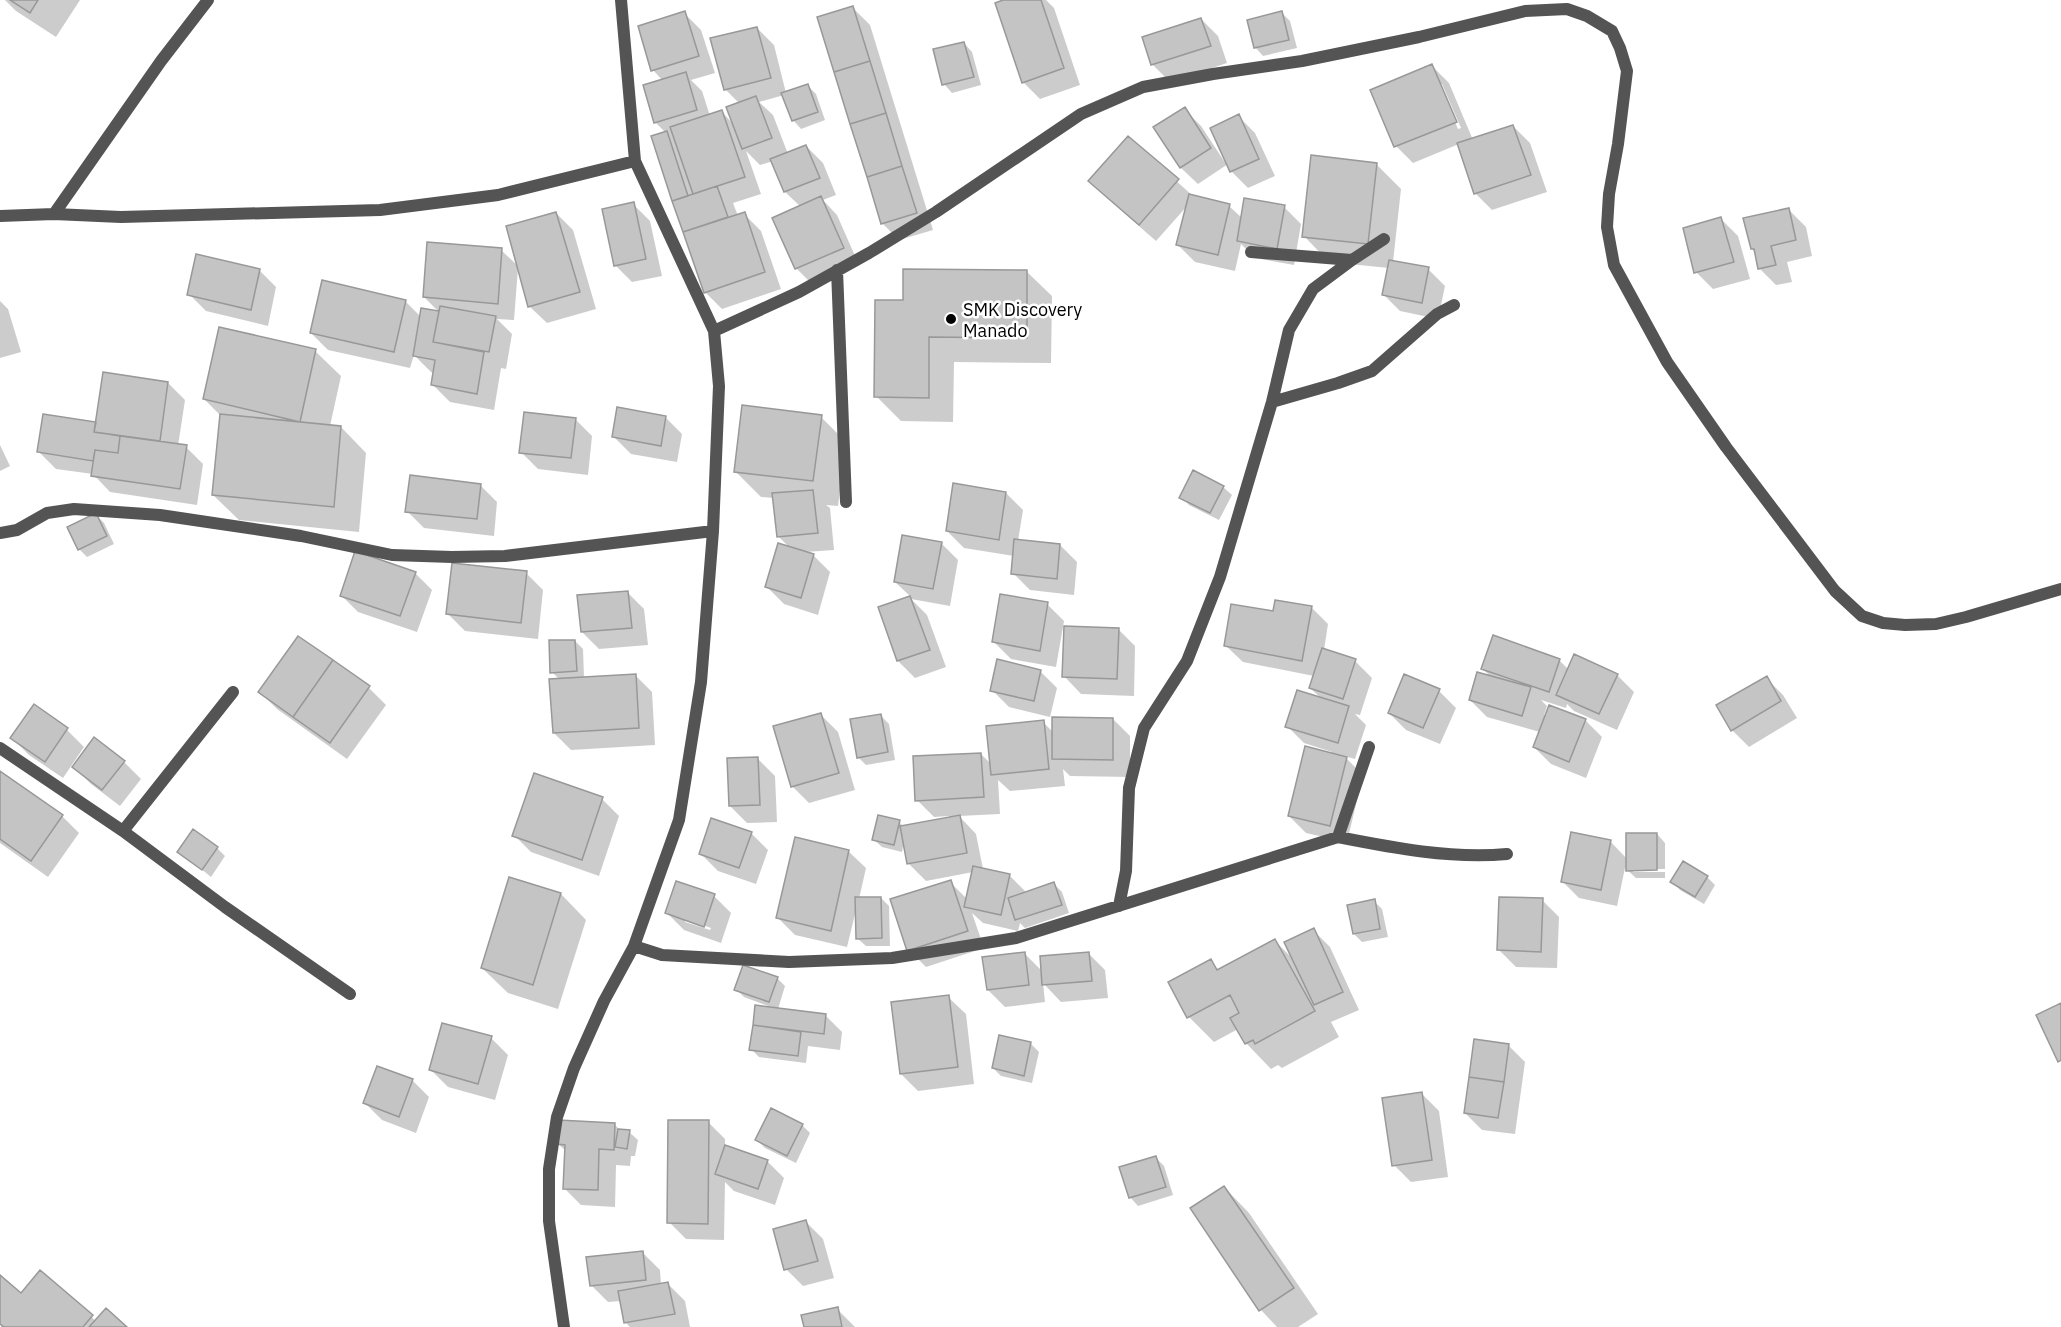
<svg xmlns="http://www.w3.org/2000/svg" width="2061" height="1327" font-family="'IBM Plex Sans',sans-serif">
<rect width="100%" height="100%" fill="#fff"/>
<path fill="#0003" fill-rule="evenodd" d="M5,0H80L56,37L16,11Z
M1008,0H1046L1054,8L1080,85L1040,99L1023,82Z
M853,8L870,25L933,230L899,240L882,223Z
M684,13L701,30L715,73L691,80L702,91L710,116L722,112L734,125L740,104L725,89L757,28L774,45L786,93L808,86L816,94L825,120L801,129L793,120L784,95L759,102L773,115L788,154L806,146L823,163L836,195L823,200L837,215L859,265L813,285L796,268L801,207L785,192L773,161L760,165L746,151L761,194L733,203L738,216L744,214L761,231L781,289L722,309L705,292L652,137L666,133L655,122L663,81L653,70Z
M1282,13L1290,21L1297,48L1263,56L1255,47Z
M1201,19L1218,36L1227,63L1170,82L1153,65L1144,38Z
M964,43L972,52L981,85L952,93L944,84Z
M1432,66L1449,83L1473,140L1513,126L1530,143L1547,192L1492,210L1475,193L1459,144L1413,163L1396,146L1372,91ZM1439,84H1442L1461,128L1458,129Z
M1184,109L1201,126L1226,164L1238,116L1255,133L1275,176L1248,188L1231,171L1228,164L1198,184L1181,168Z
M1129,138L1194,197L1229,206L1242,218L1284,207L1301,224L1294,265L1255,258L1241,244L1235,271L1195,262L1178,245L1188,205L1156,241L1107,198Z
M1376,164L1401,189L1393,262L1428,269L1445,286L1438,319L1400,311L1383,294L1389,268L1329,262L1304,236Z
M633,204L650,221L662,276L632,282L615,265Z
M1789,210L1806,227L1812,256L1787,262L1792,282L1776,285L1759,268L1756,253L1752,249Z
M556,213L573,230L596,309L547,323L529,306L518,268L514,320L497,319L512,334L506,369L501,368L494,410L450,402L433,385L435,373L431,372L414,355L410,368L328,350L311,333L405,301L421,317L423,310L440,313L424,297L501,250L519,267Z
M1721,219L1738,236L1750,279L1713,289L1696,272Z
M259,270L276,287L268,326L206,311L189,294Z
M1026,271L1052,296L1051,363L954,362L953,422L901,421L876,396L904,302Z
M0,301L8,309L21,352L0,358Z
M315,351L341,376L330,426L341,427L366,453L359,532L239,520L213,495L221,416L204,399Z
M168,383L185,400L178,446L186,447L203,464L197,505L110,492L93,474L56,469L39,452L97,424Z
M665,417L682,434L677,462L631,454L614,437Z
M821,417L846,442L838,506L826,505L830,508L834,550L805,552L813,555L830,572L818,615L784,604L767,587L790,548L778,536L774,498L761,497L735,471Z
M575,419L592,436L588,475L538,469L521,452Z
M0,445L10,466L0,471Z
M480,485L497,502L494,536L424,528L407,511Z
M1223,487L1232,495L1219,520L1189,505L1181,497Z
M1006,493L1023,510L1018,541L1060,545L1077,562L1074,595L1030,590L1013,573L1014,556L964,548L947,531Z
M96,515L104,523L114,544L87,557L79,549Z
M941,543L958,560L950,606L911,599L927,615L946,667L915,678L898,661L880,608L911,597L895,582Z
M415,573L432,590L417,632L358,612L341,595Z
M526,573L543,590L538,639L465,631L448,614Z
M627,592L644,609L648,645L599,649L582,632Z
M1047,604L1064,621L1056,667L1011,659L994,642Z
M1311,607L1328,624L1324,650L1355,661L1372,678L1360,715L1355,714L1366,725L1355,759L1344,756L1363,775L1347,842L1306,833L1289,816L1332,752L1304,743L1287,726L1322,699L1310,688L1314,676L1243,662L1225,645L1274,613Z
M1118,629L1135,646L1134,696L1081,694L1064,676Z
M298,638L369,688L386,705L347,759L277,709L260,692Z
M575,641L583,649L584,678L635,675L652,692L655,745L571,750L554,733L560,680L552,672Z
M1559,660L1569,670L1617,675L1634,692L1617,730L1574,711L1567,704L1566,708L1541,700L1547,706L1544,715L1585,720L1602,737L1586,778L1551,764L1534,747L1540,732L1487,717L1470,700L1492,678L1483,669Z
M1040,671L1057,688L1050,717L1009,707L992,690Z
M1766,678L1783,695L1797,718L1749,747L1732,730Z
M1439,691L1456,708L1440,744L1406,730L1389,713Z
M34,706L67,730L84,747L63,778L29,755L12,738Z
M821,715L838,732L855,790L809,803L792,786Z
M881,716L889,724L895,760L866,765L858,757Z
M1113,719L1130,736V777L1070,776L1063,769L1065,786L1010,791L998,780L1000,814L959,816L976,834L983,869L1009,875L1027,893L1054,884L1062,892L1069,913L1025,928L1020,923L1018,931L983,923L972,913L984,948L926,967L909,950L950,882L967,899L973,872L926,881L909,864L904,841L902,852L882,847L873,839L899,822L904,827L949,819V816L934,817L917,800L981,754L992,765L1043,722L1053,732Z
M758,759L775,776L777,822L747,823L730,806Z
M124,762L141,779L120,806L91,784L74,767Z
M0,773L62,816L79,833L48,877L0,843Z
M602,799L619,816L599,876L531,852L514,835Z
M751,833L768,850L756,884L718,871L701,854Z
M1657,834L1665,843V878H1636L1625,868L1617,906L1579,898L1562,881L1610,841L1627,859ZM1633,869H1665V872H1633Z
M217,848L225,856L211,877L179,851Z
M848,851L866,868L859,899L881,898L889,906L890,946H866L857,938L856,910L847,947L795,935L778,918Z
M1707,877L1715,885L1704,904L1680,890L1672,881Z
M561,894L586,920L558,1009L508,993L482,968Z
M714,896L731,913L721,943L684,930L667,913ZM685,919L711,928L710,930L685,922Z
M1542,900L1559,917L1557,968L1516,967L1499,950Z
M1374,901L1382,909L1388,937L1362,942L1354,934Z
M1313,930L1330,947L1359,1010L1331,1022L1339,1037L1282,1068L1278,1065L1271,1069L1246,1043L1238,1029L1214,1042L1189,1017L1210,961L1220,971L1275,941L1294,960Z
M1024,953L1043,972L1088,953L1105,970L1108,998L1061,1002L1043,983L1045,1002L1005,1007L988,990Z
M777,978L785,986L778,1009L825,1015L842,1032L840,1050L808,1046L806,1063L759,1057L751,1049L757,1006L771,1007L744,997L736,989Z
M948,997L966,1014L974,1084L918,1091L901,1074Z
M1000,1037L1031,1044L1039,1052L1032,1083L1001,1076L993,1068Z
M491,1038L508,1055L495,1100L448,1087L431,1070Z
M1508,1045L1525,1062L1515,1134L1482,1130L1465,1113Z
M412,1080L429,1097L416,1133L382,1120L365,1103Z
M1422,1094L1439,1111L1448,1177L1411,1182L1394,1165Z
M708,1122L725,1139V1147L767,1161L784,1178L775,1205L734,1191L725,1182L724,1240L686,1239L669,1222Z
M614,1124L620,1130L629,1132L638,1140L635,1156H631L630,1166L616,1165L615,1207L581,1205L564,1188L566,1151L558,1144Z
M802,1125L810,1133L796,1163L765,1148L757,1140Z
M1156,1158L1164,1166L1173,1195L1138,1206L1130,1197Z
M1224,1187L1249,1213L1318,1314L1298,1327H1277L1261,1310L1192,1209Z
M806,1222L823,1239L834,1278L803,1286L786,1269Z
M643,1253L660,1270L661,1285L668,1284L685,1301L690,1327H630L626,1323L621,1301L608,1302L591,1285Z
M40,1272L96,1321L125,1327H1L0,1277L21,1295Z
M837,1309L855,1327H806Z"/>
<path fill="#c4c4c4" stroke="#989898" stroke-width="1.5" d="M10,0H38L30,13Z
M1003,0H1041L1064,68L1022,83L995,3Z
M853,6L870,61L834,72L817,17Z
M685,11L699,56L651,71L638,26Z
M1282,11L1289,40L1254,48L1247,20Z
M1201,18L1211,46L1151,65L1142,37Z
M757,27L771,78L724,90L710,38Z
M964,42L974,77L942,85L933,49Z
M870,61L886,113L850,124L834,72Z
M1432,64L1457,122L1394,147L1370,90Z
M686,72L697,110L654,123L643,85Z
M808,84L818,112L792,121L781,93Z
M756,96L772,138L742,149L726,107Z
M1185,107L1211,148L1180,168L1153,127Z
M722,110L745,177L693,194L670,127Z
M886,113L902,166L867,177L850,124Z
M1239,114L1259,159L1230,172L1210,128Z
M1513,125L1531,175L1474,194L1457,143Z
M667,131L688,196L672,201L651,136Z
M1128,136L1179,179L1139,225L1088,181Z
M806,145L820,178L784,192L770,159Z
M1311,155L1377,163L1368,244L1302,237Z
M902,166L917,213L881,224L867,177Z
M717,186L728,217L683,232L672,201Z
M1189,194L1230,204L1218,255L1176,245Z
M821,196L844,248L795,269L772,218Z
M1244,198L1285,205L1277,249L1237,241Z
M634,202L646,259L614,266L602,209Z
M1789,208L1796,240L1771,246L1776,265L1758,269L1754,249H1751L1743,218Z
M556,212L580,292L528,307L506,226Z
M745,212L765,272L704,293L683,232Z
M1721,217L1734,262L1694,273L1683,228Z
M427,242L502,248L498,304L423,297Z
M196,254L260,269L251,310L187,295Z
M1389,260L1429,267L1422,303L1382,295Z
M903,269L1027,270V338L929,337V398L874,397L875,300H903Z
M322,280L406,300L394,352L310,333Z
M440,306L496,316L489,352L433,342Z
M421,308L439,311L433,342L484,352L477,394L431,385L435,360L413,356Z
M219,327L316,349L300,422L203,399Z
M103,372L168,382L160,441L94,432Z
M742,405L822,415L813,481L734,472Z
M617,407L666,416L661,446L612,437Z
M524,412L576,418L571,458L519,453Z
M43,414L96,422L94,432L120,436L118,453L95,450L93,461L37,452Z
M220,414L341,426L334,507L212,495Z
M120,436L187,445L180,489L91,476L95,450L118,453Z
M1193,470L1224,486L1210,513L1179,498Z
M410,475L481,484L477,519L405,512Z
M953,483L1006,492L999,540L946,531Z
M813,490L818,533L777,537L772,493Z
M96,513L107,536L78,550L67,527Z
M902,535L942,542L933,589L894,582Z
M1014,539L1060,544L1057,579L1011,574Z
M778,543L814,554L801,598L765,587Z
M355,551L416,572L400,616L340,596Z
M452,563L527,571L521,623L446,614Z
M628,591L632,628L581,632L577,595Z
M1000,594L1048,602L1040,651L992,642Z
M910,596L930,650L897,661L878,607Z
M1275,600L1312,606L1302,661L1224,646L1231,604L1273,611Z
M1064,626L1119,628L1117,679L1062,677Z
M1493,635L1560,659L1549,692L1481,669Z
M298,636L333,660L293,717L258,692Z
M549,640H575L577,671L550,673Z
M1322,648L1356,659L1343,699L1309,688Z
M1574,654L1618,674L1599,714L1556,695Z
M997,659L1041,670L1034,701L990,691Z
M333,660L370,686L330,743L293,717Z
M1477,672L1531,687L1522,716L1469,700Z
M636,674L639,728L553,733L549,679Z
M1404,674L1440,689L1423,728L1388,713Z
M1767,676L1781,701L1731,731L1716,705Z
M1297,690L1349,706L1338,743L1285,727Z
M34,704L68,728L45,762L10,738Z
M1549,705L1586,719L1569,762L1533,747Z
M821,713L839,773L791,787L773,726Z
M881,714L888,752L857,758L850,719Z
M1052,717L1113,718V760L1052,759Z
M1044,720L1049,769L991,775L986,726Z
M94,737L125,761L102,790L72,767Z
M1305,746L1347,757L1330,826L1288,816Z
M981,753L984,797L915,801L913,756Z
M758,757L760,805L729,806L727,758Z
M0,771L63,815L31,861L0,839Z
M534,773L603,797L582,860L512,836Z
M878,815L900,820L894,845L872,840Z
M960,815L967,853L907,864L900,826Z
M711,818L752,832L739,868L699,854Z
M193,829L218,847L202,870L177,852Z
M1571,832L1611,840L1601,890L1561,882Z
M1626,833H1657V870L1626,871Z
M795,837L849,850L831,931L776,918Z
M1683,861L1708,876L1695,897L1670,882Z
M973,866L1010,874L1001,915L964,907Z
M509,877L561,893L533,985L481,968Z
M951,880L968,931L907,951L890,899Z
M676,881L715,894L704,927L665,913Z
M1054,882L1062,905L1015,920L1008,898Z
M855,897H881L882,938L856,939Z
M1499,897L1543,898L1541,952L1497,950Z
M1375,899L1380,929L1353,934L1347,905Z
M1314,928L1343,992L1314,1005L1284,942Z
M1275,939L1315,1011L1255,1044L1253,1040L1245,1044L1230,1018L1239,1013L1230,995L1187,1018L1168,982L1211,959L1217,970Z
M1025,952L1029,985L987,990L982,957Z
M1089,952L1092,981L1042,985L1040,956Z
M743,965L778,977L769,1002L734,990Z
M949,995L958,1067L900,1074L891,1002Z
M2061,1003V1060L2058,1062L2036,1015Z
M755,1005L826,1014L824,1034L753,1025Z
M442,1023L492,1036L478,1084L429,1070Z
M753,1025L801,1032L798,1056L749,1050Z
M999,1035L1031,1042L1024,1076L992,1068Z
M1474,1039L1509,1044L1504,1082L1469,1077Z
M377,1066L413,1079L399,1117L363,1103Z
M1469,1077L1504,1082L1498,1118L1464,1113Z
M1422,1092L1432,1160L1392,1166L1382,1098Z
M771,1108L803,1124L787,1156L755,1140Z
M558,1120L615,1123L614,1150L599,1149L598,1190L563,1189L565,1145L557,1144Z
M668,1120H709L708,1224L667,1223Z
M618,1129L630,1130L627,1149L615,1147Z
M725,1145L768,1160L758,1189L715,1174Z
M1156,1156L1166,1187L1129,1198L1119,1167Z
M1224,1186L1294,1288L1259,1311L1190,1208Z
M806,1220L818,1261L784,1270L773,1229Z
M643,1251L646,1280L590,1286L586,1257Z
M40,1270L93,1315L83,1327H4L0,1324V1275L21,1293Z
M668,1282L675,1314L624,1323L618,1291Z
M838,1307L842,1327H804L801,1315Z
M106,1308L127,1327H89Z"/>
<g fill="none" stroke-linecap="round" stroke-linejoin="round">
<path stroke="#545454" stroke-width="12" d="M621,0L635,161
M54,214L161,61L208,0
M0,216L54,214L121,217L380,210L498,195L635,161L714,331L719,386L713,531L701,682L679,820L634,946L604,1001L574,1068L557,1117L549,1169V1221L564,1327
M1251,252L1352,260
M837,270L846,502
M714,331L799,292L869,253L936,212L1081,114L1143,87L1213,74L1302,61L1419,37L1525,11L1567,9L1587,16L1612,31L1620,48L1627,71L1618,144L1609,194L1607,227L1614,265L1667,362L1726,447L1835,591L1862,616L1883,623L1905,625L1936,624L1966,617L2061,589
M1272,402L1338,383L1372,371L1437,314L1454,305
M0,533L17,530L47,513L74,509L160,515L301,536L392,555L452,557L505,556L713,531
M0,748L123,831L233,692
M123,831L225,907L350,994
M1338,837C1394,848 1450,859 1507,854
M1119,906L1126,871L1129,788L1144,728L1187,661L1220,577L1272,402L1289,330L1313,289L1352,260L1384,239
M634,946L662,955L789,962L892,958L1016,938L1338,837L1369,747"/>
</g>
<circle fill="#000" stroke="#fff" stroke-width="2" cx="951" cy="319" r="6"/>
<g text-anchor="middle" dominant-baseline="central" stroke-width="5" stroke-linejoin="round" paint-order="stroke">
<g font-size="18" fill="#000" stroke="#fff" text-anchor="start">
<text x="963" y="309">SMK Discovery<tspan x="963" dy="21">Manado</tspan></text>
</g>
</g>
</svg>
